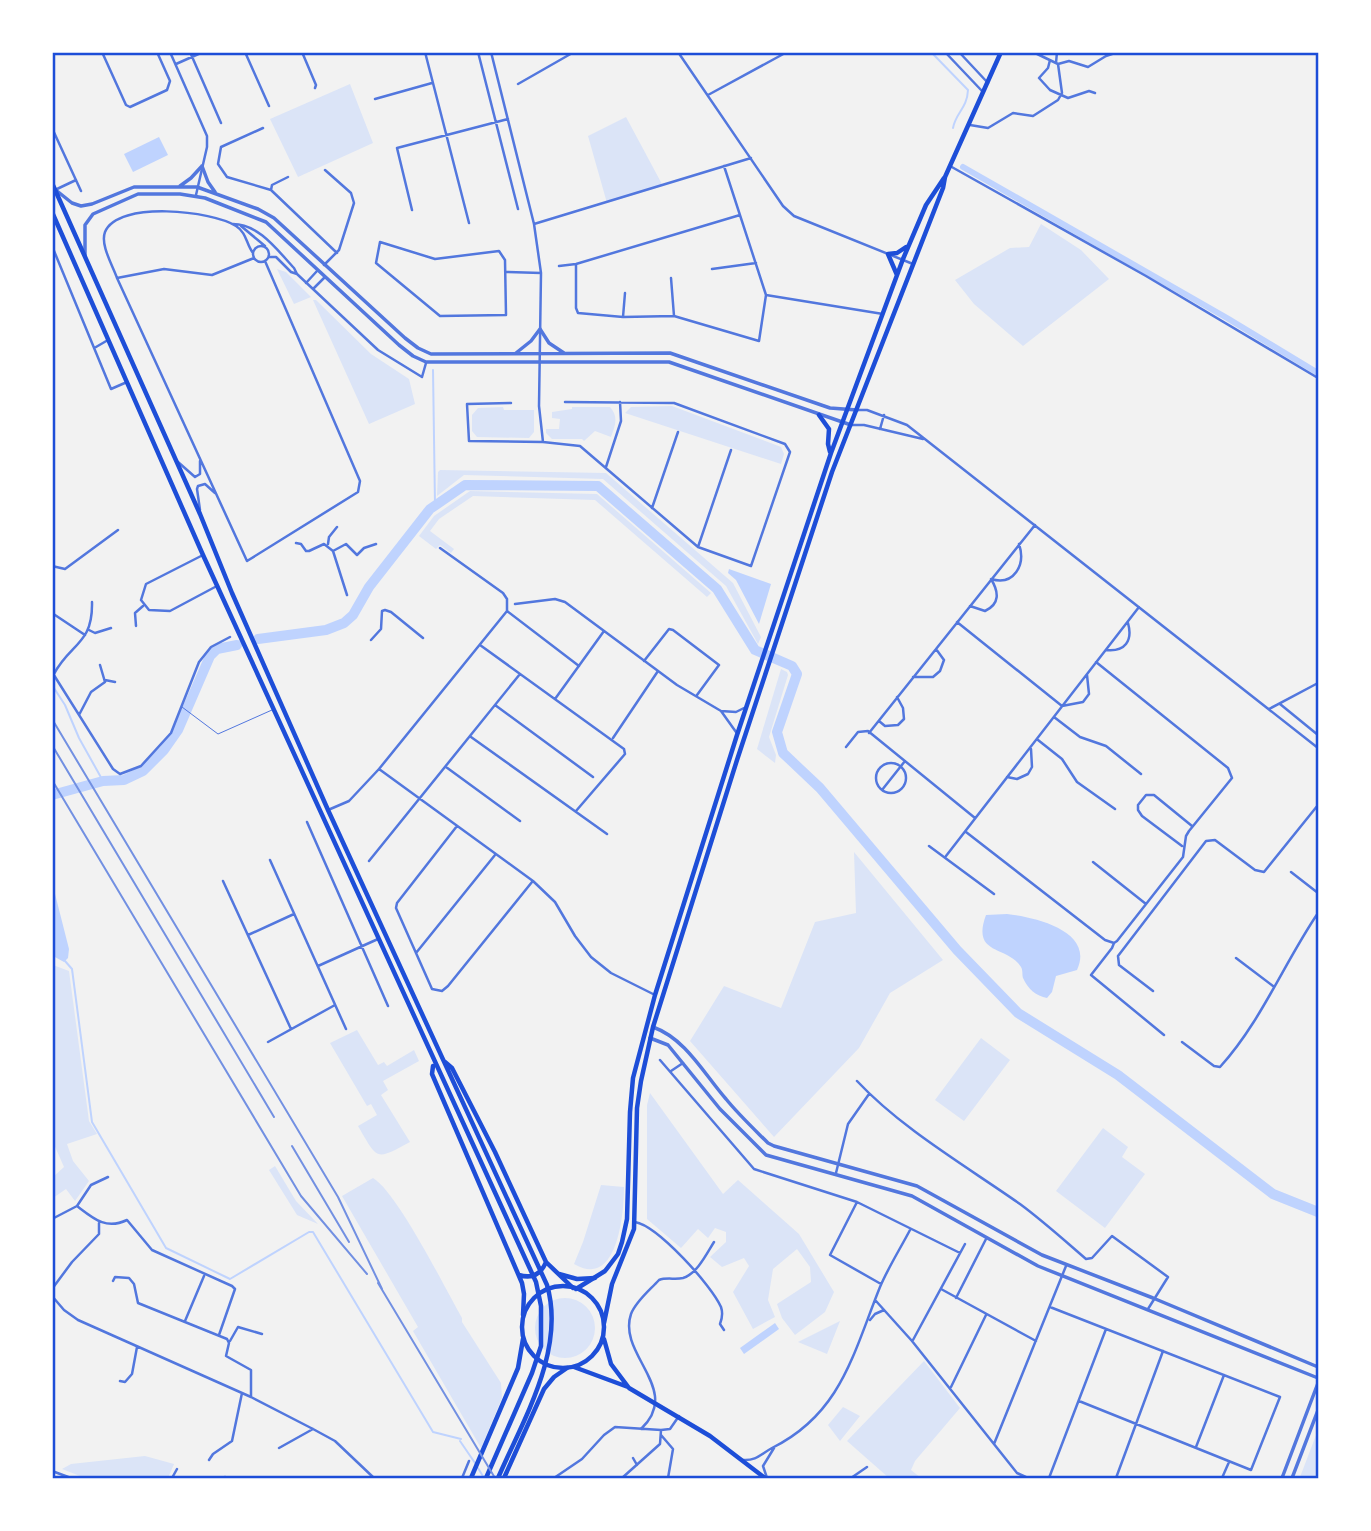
<svg xmlns="http://www.w3.org/2000/svg" width="1371" height="1531" font-family="Signika,sans-serif">
<rect width="100%" height="100%" fill="#f2f2f2"/>
<path fill="#dbe4f7" d="M350,84L373,143L298,177L270,119Z
M626,117L663,186L607,203L588,136Z
M1041,224L1081,250L1109,279L1023,346L974,304L955,280L1010,248L1029,247Z
M277,269L286,272L311,297L294,304Z
M313,300H316L371,354L409,379L415,404L369,424Z
M672,406L781,447L784,454L781,464L625,413L631,407Z
M503,407L504,410H534V432L529,438L477,437L472,431V415L478,408Z
M572,407H610C619,417 615,426 611,437L595,431L584,441L582,439H552L546,433V429H559L560,419L552,418V412L572,409Z
M440,470L606,473L733,583L761,637L758,644L726,586L603,479L464,475L437,496L438,472Z
M470,491L597,494L711,593L707,597L595,500L473,496L439,519L430,531L454,549L451,553L440,545L436,549L419,536L434,516Z
M781,669L787,672L788,675L769,737L776,755L775,763L757,749Z
M854,852L943,960L890,993L859,1048L774,1137L690,1041L724,986L781,1008L815,922L856,913Z
M53,965L69,971L89,1121L97,1134L67,1144L73,1161L89,1181L75,1201L66,1189L53,1198V1177L64,1167L53,1142Z
M357,1030L378,1065L384,1062L387,1066L414,1050L419,1061L383,1081L388,1090L381,1095L410,1142C375,1161 378,1160 358,1126L377,1115L371,1104L367,1106L330,1043Z
M981,1038L1010,1060L964,1121L935,1100Z
M650,1093L723,1194L738,1180L799,1234L834,1292L825,1312L795,1335L782,1318L777,1304L811,1282L810,1267L797,1249L773,1269L768,1300L775,1317L753,1329L733,1292L749,1266L744,1258L722,1267L710,1257L726,1242V1232L715,1228L708,1238L698,1229L681,1248L647,1219V1105Z
M1103,1128L1128,1147L1122,1157L1145,1174L1105,1228L1056,1191Z
M275,1166L296,1201L318,1224L297,1215L269,1170Z
M373,1178C397,1192 445,1288 462,1318V1322L501,1383L502,1398L481,1448L413,1331L418,1327L342,1196Z
M601,1185L624,1187C624,1212 618,1290 574,1264L583,1242Z
M535 1328a30 30 0 1 1 60 0a30 30 0 1 1-60 0Z
M840,1321L827,1354L798,1342Z
M924,1361L960,1408L915,1461L911,1470L921,1478H889L847,1441Z
M843,1407L860,1416L840,1441L828,1425Z
M1318,1430V1478H1300V1477Z
M145,1456L174,1464L168,1478H85L62,1469L71,1464Z"/>
<path fill="#bfd3fe" d="M159,137L168,155L133,172L124,154Z
M729,569L771,584L759,624L736,580L728,573Z
M52,882L69,949L68,958L64,962L53,956Z
M1007,914C1035,917 1095,931 1077,970L1056,976L1052,992L1047,998C1036,996 1028,989 1023,978C1022,975 1023,970 1021,967C1007,945 971,956 986,915Z
M775,1323L779,1329L744,1354L740,1348Z"/>
<g fill="none" stroke-linecap="round" stroke-linejoin="round">
<path stroke="#bfd3fe" stroke-width="2" d="M931,52L968,90C967,109 956,112 953,128
M433,370L435,505
M52,685L65,705L79,738L103,781
M65,961L72,969L92,1122L166,1248L230,1279L309,1232H313L433,1432L461,1439
M460,1441L475,1463
M478,1468L484,1478"/>
<path stroke="#bfd3fe" stroke-width="6" d="M963,167L1227,318L1318,373"/>
<path stroke="#bfd3fe" stroke-width="10" d="M258,639L326,630L344,623L353,615L369,587L430,509L465,485L598,486L717,589L755,650L792,666L797,674L777,732L783,753L820,788L957,950L1018,1013L1118,1075L1273,1194L1318,1212
M52,795L103,781L124,780L143,771L164,750L178,730L210,656L217,649L237,645"/>
<path stroke="#5277de" stroke-width="1" d="M182,707L218,734L272,710"/>
<path stroke="#5277de" stroke-width="2.5" d="M102,52L126,105L130,107L167,90L170,81L157,52
M170,52L207,136V147L196,195
M190,52L221,123
M245,52L269,106
M302,52L316,85L315,88
M425,52L469,223
M478,52L518,209
M491,52L534,224L541,273L539,406L543,442
M678,52L783,206L794,216L913,264
M945,52L982,91
M959,52L988,83
M1033,52L1058,64L1069,61L1088,67L1106,56L1118,52
M353,53L354,52
M1050,60L1048,68L1039,78L1050,90L1068,98L1089,91L1095,93
M1056,63L1057,52
M176,64L203,52
M518,84L574,52
M708,95L787,52
M375,99L432,83
M970,125L988,128L1013,113L1033,116L1058,100L1062,93L1058,64
M52,128L81,191
M263,128L221,147L218,164L227,177L271,190L337,253
M950,166L1146,276L1318,378
M57,189L76,180
M271,190L272,185L288,177
M412,210L397,148L508,119
M233,224C259,224 278,251 294,268L297,274L378,350L422,377L426,363
M534,224L751,158
M241,226L265,246
M380,242L435,259L499,251L505,260L506,315L440,316L376,263Z
M253 254a8 8 0 1 1 16 0a8 8 0 1 1-16 0Z
M52,246L111,389L127,382
M253,253C246,244 247,233 236,226C213,211 118,200 105,232C100,245 113,266 117,278L247,561L358,492L360,481L265,261
M269,257H276L291,272L297,274
M576,264V308L578,313L623,317L674,316L759,341L766,295L724,166
M324,265L339,250L354,203L351,193L325,170
M559,266L576,264L740,215
M712,269L756,263
M506,272L541,273
M117,278L164,269L212,275L254,258
M671,278L674,316
M306,283L317,271
M314,288L324,278
M766,295L883,314
M623,317L625,293
M96,347L108,340
M511,403L467,404L469,441L543,442L580,446L698,547L751,566L790,452L785,444L674,403L565,402
M857,410H867L907,425L1318,748
M851,425H864L923,439
M880,429L884,415
M178,462L195,477L200,474V461
M606,467L621,421L620,402
M652,508L678,432
M200,510L197,489L198,486L205,484L215,493
M296,543L301,544L306,551H309L324,544L333,551L346,544L357,555L364,548L376,544
M328,544L329,537L337,527
M698,547L731,450
M440,548L503,593L507,599V611
M333,551L347,595
M203,555L146,584L141,600L149,610L170,611L215,587
M52,566L65,569L118,530
M515,604L555,599L565,602L677,685L721,711L736,732
M970,606L985,611C1000,604 999,592 991,579C1014,586 1026,565 1019,544
M507,611L579,666
M52,613L85,635
M957,622L1062,706L1083,702L1089,694L1087,675
M136,626L135,613L143,606
M89,630L95,633L111,628
M371,640L381,629L382,611L385,610L391,612L423,638
M480,645L624,749L625,754L576,811
M1106,650C1125,652 1133,641 1128,623
M644,661L669,629L673,630L719,665L697,695
M1096,662L1228,768L1232,778L1189,831L1186,836L1183,857L1117,941L1114,943L1112,948L1091,975L1164,1035
M52,672L113,769L120,774L141,766L171,733L199,662L211,647L230,637
M54,674C70,643 93,645 92,602
M913,677H933L940,671L944,660L936,649
M105,680L115,682
M555,699L604,631
M1280,704L1318,735
M495,705L593,777
M1269,709L1318,683
M721,711L736,712L744,708
M79,715L91,692L105,682L100,665
M1054,717L1080,737L1106,746L1141,774
M879,721L885,726L898,725L904,719L903,708L897,697
M869,733L1035,525
M471,737L607,834
M613,738L658,671
M1038,740L1062,759L1077,782L1115,809
M846,747L858,732L868,731L975,818
M876 778a15 15 0 1 1 30 0a15 15 0 1 1-30 0Z
M446,767L520,821
M379,769L533,881L555,902L575,936L591,957L611,973L655,995
M1007,777L1017,779L1028,774L1032,767L1031,749
M882,790L905,761
M328,810L349,801L379,769L507,611
M307,822L388,1006
M457,826L397,903L396,908L432,989L442,991L448,986L532,882
M966,832L1105,940L1114,943
M929,846L994,894
M1182,846L1142,816L1138,810V805L1146,795H1154L1192,826
M946,856L1139,607
M270,860L346,1029
M369,861L520,674
M1093,862L1146,904
M1291,872L1318,893
M223,881L291,1029
M248,935L294,914
M416,953L495,855
M1236,958L1273,986
M318,966L378,939
M1153,991L1119,965L1118,956L1206,841L1215,840L1255,870L1264,872L1318,805
M268,1042L335,1005
M1182,1042L1214,1066L1220,1067C1261,1022 1284,963 1318,913
M660,1060L754,1169L857,1202L960,1253
M671,1071L683,1063
M857,1081C902,1129 966,1166 1020,1204C1043,1221 1064,1240 1086,1259L1092,1258L1112,1236L1168,1277L1148,1309
M836,1173L848,1124L869,1094
M857,1202L830,1255L881,1284
M77,1206C94,1219 106,1230 127,1220L152,1250L232,1286L235,1289L219,1335
M52,1219L77,1206L91,1185L108,1177
M635,1222C658,1226 712,1286 721,1307C723,1313 722,1319 720,1324L724,1330
M113,1281L115,1277L129,1278L134,1284L138,1303L227,1339L229,1343L226,1356L251,1370V1397
M52,1289L72,1262L99,1234V1223
M941,1289L1036,1341
M52,1296L64,1310L78,1320L251,1397L313,1429L335,1441L374,1478
M956,1298L986,1239
M876,1301L912,1341L1017,1473L1028,1478
M1050,1307L1280,1397L1251,1470L1079,1401
M870,1320L875,1314L884,1310
M185,1321L204,1276
M913,1340L965,1244
M230,1341L238,1327L262,1334
M120,1381L125,1382L132,1374L137,1347
M951,1387L986,1315
M641,1429C683,1389 617,1355 631,1314C636,1301 650,1290 659,1280C667,1277 675,1280 683,1278C697,1274 707,1253 714,1242
M661,1435L673,1449L668,1478
M994,1444L1066,1266
M1196,1447L1224,1375
M279,1448L313,1429
M633,1458L637,1465
M209,1460L213,1454L232,1441L242,1393
M743,1460C756,1461 761,1454 772,1448C841,1414 853,1354 880,1287C888,1268 900,1249 910,1230
M52,1471L71,1478
M172,1478L177,1469
M224,1478L225,1477
M462,1478L469,1461
M554,1478L582,1459L604,1435L615,1427L661,1430L670,1429L679,1416
M622,1478L660,1444L661,1430
M767,1478L763,1466L774,1448
M851,1478L867,1467
M1049,1478L1106,1329
M1116,1478L1163,1351
M1222,1478L1229,1462"/>
<path stroke="#5277de" stroke-width="3.5" d="M202,166L208,182L215,192
M180,186L191,178L202,166
M57,191L72,203L81,206L92,204L134,187H197L258,209L274,218L405,338L418,348L431,354L670,353L830,408L857,410
M85,256V225L93,214L138,194H180L205,198L266,222L399,345L413,356L426,362H669L851,425
M516,353L531,341L540,329L549,343L564,353
M653,1027C686,1039 704,1074 726,1099C739,1115 754,1129 768,1143L774,1146L917,1186L1042,1255L1153,1298L1318,1367
M650,1038L668,1045L720,1109L766,1155L912,1196L1038,1266L1318,1378
M1282,1478L1318,1383
M1292,1478L1318,1410"/>
<path stroke="#1d4ed8" stroke-width="4.5" d="M897,275L888,254L897,253L906,247
M819,415L829,429L828,444L830,452
M522 1327a41 41 0 1 1 82 0a41 41 0 1 1-82 0Z
M576,1289L605,1271L618,1254L622,1242L627,1219L630,1112L633,1078L655,995L737,735L831,453L903,259L926,205L944,178
M604,1323L612,1284L634,1229L637,1108L641,1081L653,1027L737,760L832,472L943,188L945,177L1001,52
M604,1339L611,1364L629,1388L710,1436L765,1478
M574,1367L628,1387"/>
<path stroke="#1d4ed8" stroke-width="4.5" d="M52,183L200,514L232,593L328,810L547,1285C566,1350 523,1420 498,1478
M52,212L203,555L536,1282L541,1306V1346L532,1373L486,1478
M445,1062L452,1068L495,1152L546,1262L573,1288
M433,1066L432,1074L522,1283L524,1294L523,1315
M559,1274L577,1279L595,1278
M519,1275C532,1279 541,1274 546,1262
M471,1478L518,1368L523,1339
M504,1478L544,1389L554,1377L567,1368"/>
<path stroke="#7290e2" stroke-width="2" d="M52,719L338,1197L382,1289
M52,745L274,1117
M52,780L301,1196L367,1274
M292,1146L349,1242
M378,1283L495,1478"/>
</g>
<rect width="1371" height="1531" fill="none" stroke="#ffffff" stroke-width="108"/>
<rect x="54" y="54" width="1263" height="1423" fill="none" stroke="#1d4ed8" stroke-width="2.5"/>
</svg>
